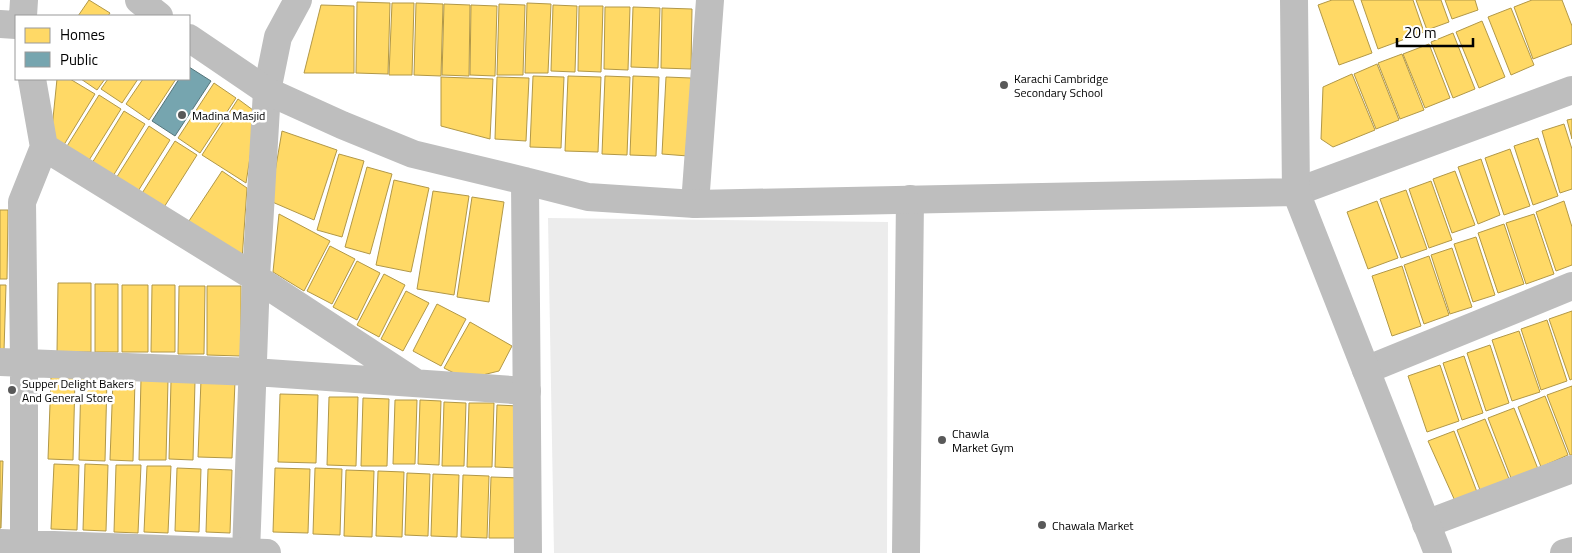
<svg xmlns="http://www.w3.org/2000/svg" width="1572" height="553" font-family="'Titillium Web',sans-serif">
<rect width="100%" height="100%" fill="#fff"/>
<path fill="#ececec" d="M548,218L888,222L887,553H554Z"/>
<path fill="#ffd966" stroke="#b29847" d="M89,0L110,13L108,16H78Z
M1332,0H1353L1372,53L1339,65L1318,5Z
M1361,0H1413L1424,32L1378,49Z
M1416,0H1441L1449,22L1427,30Z
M1445,0H1475L1478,10L1452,19Z
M1532,0H1562L1572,26V44L1533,59L1514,7Z
M357,2L390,3L388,74L356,73Z
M392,3H414L412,75H389Z
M416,3L443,4L441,76L414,75Z
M527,3L551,4L548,73H525Z
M444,4L470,5L469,76L442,75Z
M499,4L525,5L523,75H497Z
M321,5L354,6V73H304Z
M471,5L497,6L495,76L470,75Z
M553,5L577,6L575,72L551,71Z
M579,6H603L601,72L578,71Z
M605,7H630L628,70L604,69Z
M633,7L660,8L658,68L631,67Z
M662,8L692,9L691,69L661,68Z
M1511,8L1534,65L1511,75L1488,17Z
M1482,21L1505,77L1479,88L1456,32Z
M1453,33L1475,89L1453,98L1431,42Z
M1429,44L1450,98L1425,108L1403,54Z
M1402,54L1424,110L1400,119L1378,63Z
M1377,64L1399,120L1376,129L1354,74Z
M1352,74L1375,130L1333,147L1321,139L1323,87Z
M533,76L564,77L561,148L530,147Z
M568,76L601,77L598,152L565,151Z
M605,76L630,77L627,155L602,154Z
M633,76L659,77L656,156L630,155Z
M441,77L493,79L490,139L441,126Z
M497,77L529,78L526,141L495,139Z
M666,77L691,78L688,156L662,154Z
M57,79H70L95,94L62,148L51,138Z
M81,79H105L97,90Z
M108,79H138L122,103L101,89Z
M143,79H176L149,120L126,104Z
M214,83L236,98L200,153L178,138Z
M99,95L121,109L86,165L64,151Z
M238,99L257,113L246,183L202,155Z
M124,111L145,124L110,181L89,168Z
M1572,119V139L1567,120Z
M1564,124L1572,149V189L1560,193L1542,131Z
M149,126L170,140L135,196L113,183Z
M282,131L337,150L314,220L270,201Z
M1538,138L1558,196L1533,205L1514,146Z
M175,141L197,155L161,212L139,198Z
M1510,149L1530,206L1504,215L1485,158Z
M339,154L364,161L342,237L317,230Z
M1481,159L1500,215L1478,224L1458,167Z
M367,167L392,174L370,254L345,247Z
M222,171L247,188L242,260L187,224Z
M1455,171L1475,225L1452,233L1433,179Z
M394,180L429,188L411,272L376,265Z
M1431,181L1452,240L1429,248L1409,189Z
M1406,190L1427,249L1401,258L1380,199Z
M433,191L469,196L454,295L417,289Z
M472,197L504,202L489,302L457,297Z
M1377,201L1398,258L1368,269L1347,212Z
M1564,201L1572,227V265L1556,271L1536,212Z
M0,210H8L7,279H0Z
M279,214L330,241L304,291L273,272Z
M1534,214L1554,274L1526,284L1506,223Z
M1504,224L1524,284L1498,293L1478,233Z
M1476,237L1495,295L1473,302L1454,244Z
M330,246L355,259L332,304L307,291Z
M1452,248L1472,307L1450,314L1431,255Z
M1429,256L1449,315L1424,324L1404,265Z
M357,261L380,273L357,320L333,307Z
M1402,266L1421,326L1392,336L1372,276Z
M384,274L405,285L379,337L357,325Z
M58,283H91V352H57Z
M95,284H118V352H95Z
M0,285H6L4,351H0Z
M122,285H148V352H122Z
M152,285H175V352H151Z
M179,286H205L204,354H178Z
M207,286H241V356L207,355Z
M406,291L429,303L403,351L381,339Z
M437,304L466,319L441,366L413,351Z
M1572,311V379L1570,380L1549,319Z
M1547,320L1567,381L1541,390L1521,329Z
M470,322L512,346L499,371L466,379L444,368Z
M1519,331L1540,392L1512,401L1492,340Z
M1490,345L1509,403L1486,411L1467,353Z
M1464,356L1483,413L1462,420L1443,363Z
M1440,365L1459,421L1427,432L1408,376Z
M51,377L75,378L73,460L48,459Z
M81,377L107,378L105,461L79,460Z
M113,379H135L133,461L110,460Z
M141,379L168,380L166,460H139Z
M201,380L235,381L232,458L198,457Z
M171,381H195L193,460L169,459Z
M1572,386V455H1570L1547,395Z
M280,394L318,395L316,463L278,462Z
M1545,396L1568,455L1541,467L1518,407Z
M329,397H358L356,466L327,465Z
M363,398L389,399L387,466H361Z
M395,400H417L415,464H393Z
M420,400L441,401L439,465L418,464Z
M444,402L466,403L464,466H442Z
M469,403H494L492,467H467Z
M497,405L519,406L517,468L495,467Z
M1514,408L1538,469L1511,478L1488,418Z
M1485,419L1509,479L1480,490L1457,430Z
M1454,431L1477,492L1455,501L1428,441Z
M0,461H3L1,528H0Z
M54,464L79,465L77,530L51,529Z
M85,464L108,465L106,531L83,530Z
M116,465H141L138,533L114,532Z
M147,466H171L168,533L144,532Z
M177,468L201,469L199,532L175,531Z
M275,468L310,469L308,533L273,532Z
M315,468L342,469L340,535L313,534Z
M208,469L232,470L230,533L206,532Z
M346,470L374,471L372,537L344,536Z
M378,471L404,472L402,537L376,536Z
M407,473L430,474L428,536L405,535Z
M433,474L459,475L457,537L431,536Z
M463,475L489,476L487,538L461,537Z
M491,477L521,478L520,538H489Z"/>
<path fill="#76a5af" stroke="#53747a" d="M189,67L211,81L175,136L152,121L179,79H189Z"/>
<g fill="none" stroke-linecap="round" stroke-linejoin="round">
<path stroke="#bebebe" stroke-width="28" d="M23,16L24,0
M0,24L16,25
M44,147L256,278L416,383
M1296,192L1572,90
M695,204L710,0
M0,362L253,372L527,391
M1366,370L1572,286
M1426,524L1572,469
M0,543L267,553
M24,553V362L22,202L44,147L32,79
M246,553L256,278L267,91L278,37L298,0
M906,553L910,199
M1564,553L1572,551"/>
<path stroke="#bebebe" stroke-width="28" d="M139,0L159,16
M1294,0L1296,192L1438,553
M189,38L267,91L342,125L413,154L525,181L588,197L695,204L1296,192
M525,181L528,553"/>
</g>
<g fill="#595959" stroke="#fff" stroke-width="2">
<circle cx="1004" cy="85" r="5"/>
<circle cx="182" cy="115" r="5"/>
<circle cx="12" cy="390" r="5"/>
<circle cx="942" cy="440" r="5"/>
<circle cx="1042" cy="525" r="5"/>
</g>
<g text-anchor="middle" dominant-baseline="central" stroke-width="5" stroke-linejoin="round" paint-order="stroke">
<g font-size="12" fill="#000" stroke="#fff" text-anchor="start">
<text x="1014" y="78">Karachi Cambridge<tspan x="1014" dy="14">Secondary School</tspan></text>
<text x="192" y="115">Madina Masjid</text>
<text x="22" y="383">Supper Delight Bakers<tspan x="22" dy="14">And General Store</tspan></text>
<text x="952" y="433">Chawla<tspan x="952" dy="14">Market Gym</tspan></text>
<text x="1052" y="525">Chawala Market</text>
</g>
</g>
<rect x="15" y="15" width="175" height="65" fill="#ffffff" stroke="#999999"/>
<rect x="25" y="28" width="25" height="15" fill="#ffd966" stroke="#999999"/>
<text x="60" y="40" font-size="15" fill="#000000">Homes</text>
<rect x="25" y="52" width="25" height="15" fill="#76a5af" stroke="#999999"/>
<text x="60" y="65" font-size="15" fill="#000000">Public</text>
<path d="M1397 38v8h76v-8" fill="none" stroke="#000000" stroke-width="2.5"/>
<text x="1404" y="38" font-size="15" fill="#000000" stroke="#ffffff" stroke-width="4" paint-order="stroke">20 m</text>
</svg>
